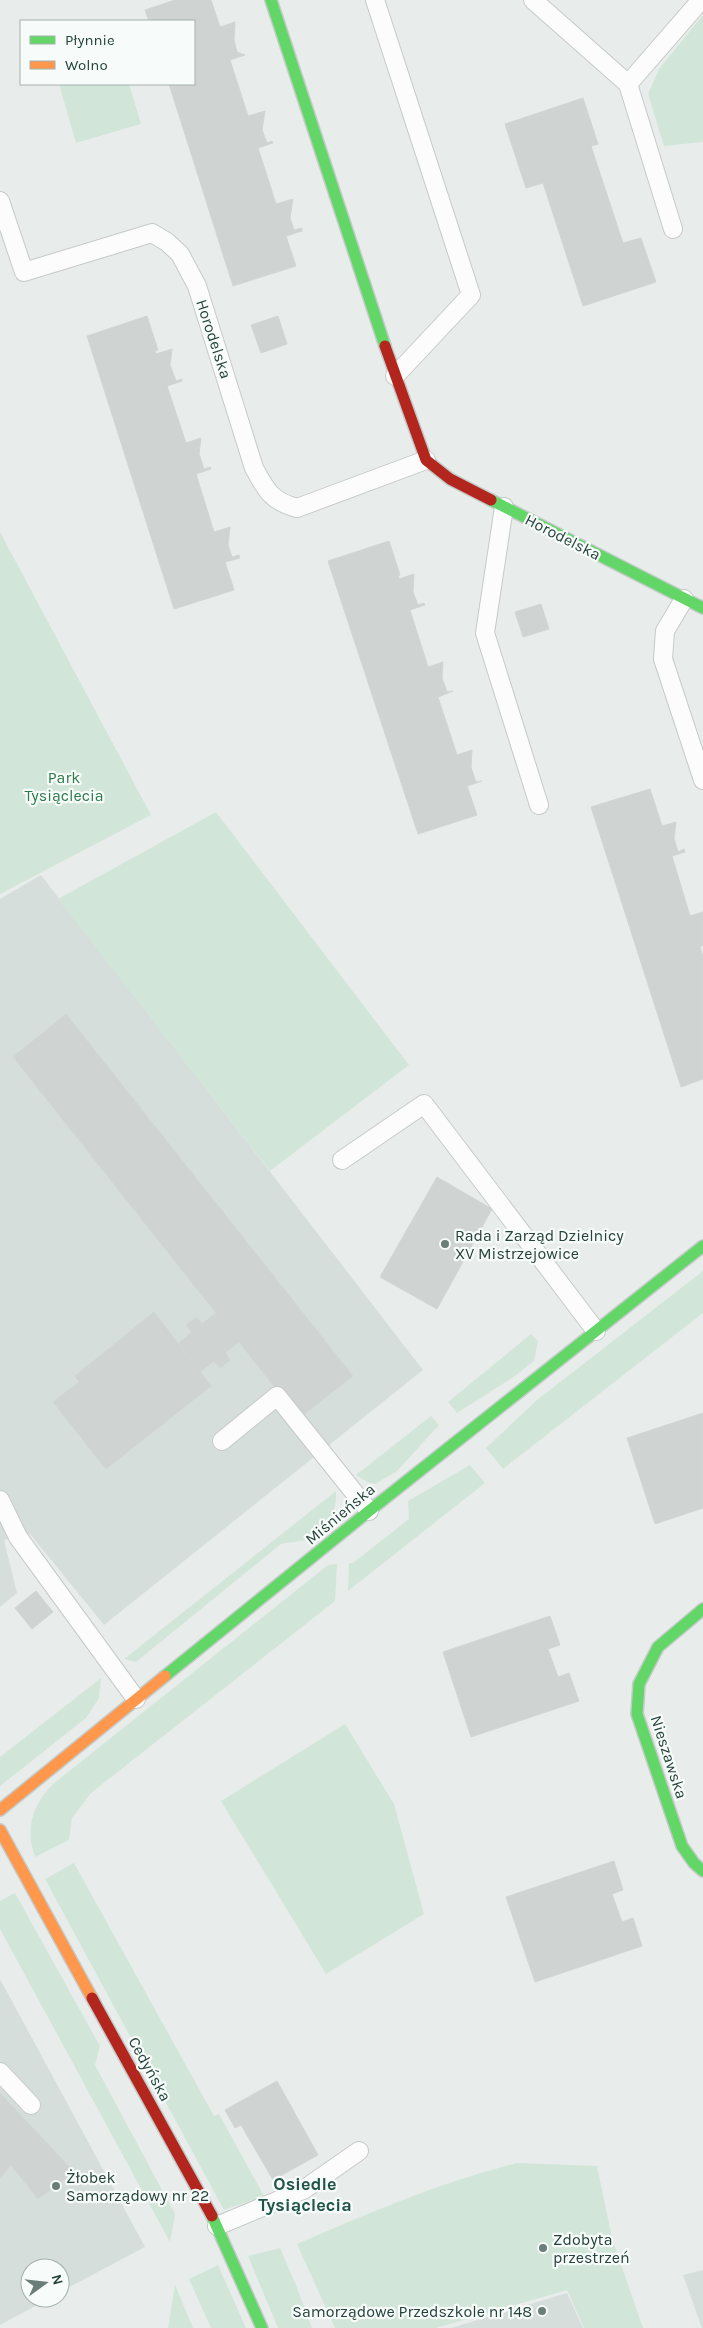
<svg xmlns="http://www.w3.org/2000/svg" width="703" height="2328" font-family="Karla,sans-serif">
<rect width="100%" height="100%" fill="#e8edeb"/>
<path fill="#d6dedb" d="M41,875L423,1370L104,1625L30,1534L4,1540L17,1593L0,1607V899Z
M0,1979L145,2247L60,2292V2268H30V2298H50L0,2325Z
M703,2270V2328H702L683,2275Z
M567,2293L583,2328H451Z"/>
<path fill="#d1e6d8" d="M703,15V142L664,146L648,94L659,69Z
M59,84H129L141,124L76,143Z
M0,532L151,815L0,894Z
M216,812L409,1065L270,1171L58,899Z
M703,1271V1313L503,1469L486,1448L537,1400Z
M531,1334L538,1341L534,1361L515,1376L457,1413L448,1402Z
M431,1416L439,1425L397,1471L375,1484L367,1482L356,1475Z
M470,1465L485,1483L348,1591L349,1563H353L409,1519L408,1501Z
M336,1491C337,1510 329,1533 309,1539C300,1542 290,1542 281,1544L136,1662L124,1659Z
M337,1564L335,1601L91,1793L72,1818L69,1840L35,1857C25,1829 32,1805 53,1784L328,1565Z
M101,1678L99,1698L86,1718L0,1786V1757Z
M345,1724L394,1804L424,1914L326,1974L221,1801Z
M74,1863L214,2116L219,2114L264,2196L224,2210L45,1879Z
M15,1893L100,2046L95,2065L175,2214L170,2242L0,1929V1901Z
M517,2163L597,2166L612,2238L643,2328H584L567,2290L436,2328H335L297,2244C369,2213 441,2182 517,2163Z
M280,2248L296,2285L312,2328H278L248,2256Z
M218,2265L246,2328H211L189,2279Z
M175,2285L191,2323L193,2328H168Z"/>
<path fill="#cfd4d2" stroke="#d1d6d4" d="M175,0H211L220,27L235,22L234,40L237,52L245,55L230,60L248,116L265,111L262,130L267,143L272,141L273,143L258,148L276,204L293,199L290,218L294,230L302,228V231L286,236L296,266L233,286L169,84H194V21H149L145,10Z
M583,98L598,144L591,146L623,243L641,238L656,282L583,306L543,183L526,188L505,124Z
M147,316L158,350L155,351L156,354L172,349L170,365L176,381L182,379V381L167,386L186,443L201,438L199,454L204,469L210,467L211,469L196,474L214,532L230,527L228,545L232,557L239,555L240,558L225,562L234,590L174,609L87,336Z
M278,316L287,344L261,353L251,325Z
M389,541L400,575L398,576L399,579L414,574L413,592L418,605L424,603L425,605L410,610L428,667L443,662L442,678L447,692L453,691L438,697L457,755L472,750L471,767L476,782L482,781L467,786L477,815L418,834L328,561Z
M541,604L549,629L523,637L515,612Z
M650,789L662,826L676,822L674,838L678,852L684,849L685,852L672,856L690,916L703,912V945L700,947L703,957V1079L681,1087L591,807Z
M66,1014L353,1376L299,1418L239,1342L225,1353L230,1360L220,1368L214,1361L200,1372L179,1343L192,1332L186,1325L197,1317L202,1324L216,1313L13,1057Z
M437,1177L492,1209L437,1309L380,1277Z
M154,1312L211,1386L106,1469L53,1402L79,1382L75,1376Z
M703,1413V1508L655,1524L627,1438Z
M36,1591L53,1612L32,1629L15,1608Z
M550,1616L560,1645L548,1649L558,1677L569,1673L579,1701L471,1737L443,1652Z
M614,1861L623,1890L612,1894L622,1922L633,1918L642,1946L535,1982L506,1897Z
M277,2081L318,2155L273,2180L241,2125L235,2128L225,2110Z
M0,2093L74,2172L38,2199L11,2165L0,2178Z"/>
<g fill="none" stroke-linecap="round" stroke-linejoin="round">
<g stroke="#c5cac8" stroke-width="20">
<path id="lane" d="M375,0L471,295L395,376
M533,0L628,84L673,229
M628,84L701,0
M0,201L24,272L152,233L167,242L180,254L197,286L254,468C266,490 271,501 297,508L426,460
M504,507L485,633L539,805
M684,599L665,631L663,659L703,780
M342,1160L424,1104L596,1331
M222,1441L277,1396L369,1511
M0,1500L18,1537L136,1699
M0,2072L31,2105
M217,2226L303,2190L359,2151"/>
</g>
<g stroke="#c3cbc8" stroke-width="14">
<path id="fast" d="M271,0L385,346
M491,500L703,608
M703,1609L658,1647L639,1684L637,1714L682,1846L694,1863L703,1871
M165,1676L369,1511L703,1246
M212,2216L262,2328"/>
</g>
<g stroke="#c3cbc8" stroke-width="14">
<path id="slow" d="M0,1810L165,1676
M0,1830L92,1998"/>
</g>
<g stroke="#c3cbc8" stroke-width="14">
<path id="jam" d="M385,346L426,460L450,479L491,500
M92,1998L212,2216"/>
</g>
<use href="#lane" stroke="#fcfcfc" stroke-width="18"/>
<use href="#fast" stroke="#63d668" stroke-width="11"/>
<use href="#slow" stroke="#ff974d" stroke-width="11"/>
<use href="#jam" stroke="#b3261e" stroke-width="11"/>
</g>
<g fill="#697e78" stroke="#f7fbf9" stroke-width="2">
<circle cx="445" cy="1244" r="5"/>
<circle cx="56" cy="2186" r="5"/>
<circle cx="543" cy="2248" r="5"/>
<circle cx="542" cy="2311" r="5"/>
</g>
<g text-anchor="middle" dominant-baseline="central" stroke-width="4.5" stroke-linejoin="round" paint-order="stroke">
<g font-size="16" fill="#24423a" stroke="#f7fbf9">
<text transform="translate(214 339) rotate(72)">Horodelska</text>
<text transform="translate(563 537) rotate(27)">Horodelska</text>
<text transform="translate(340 1514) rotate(-40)">Miśnieńska</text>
<text transform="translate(669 1757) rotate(72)">Nieszawska</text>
<text transform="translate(150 2069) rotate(61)">Cedyńska</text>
</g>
<g font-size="16" fill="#2d7a4b" stroke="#f7fbf9">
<text x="64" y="777">Park<tspan x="64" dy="18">Tysiąclecia</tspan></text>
</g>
<g font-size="16" fill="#24423a" stroke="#f7fbf9" text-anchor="start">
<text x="455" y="1235">Rada i Zarząd Dzielnicy<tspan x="455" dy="18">XV Mistrzejowice</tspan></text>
<text x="66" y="2177">Żłobek<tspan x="66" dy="18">Samorządowy nr 22</tspan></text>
<text x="553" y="2239">Zdobyta<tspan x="553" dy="18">przestrzeń</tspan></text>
<text x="532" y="2311" text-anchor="end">Samorządowe Przedszkole nr 148</text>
</g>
<g font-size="18" font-weight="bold" fill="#1f5548" stroke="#f7fbf9">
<text x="305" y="2184">Osiedle<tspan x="305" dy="21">Tysiąclecia</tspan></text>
</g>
</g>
<rect x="20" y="20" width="175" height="65" fill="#f7fbf9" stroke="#a3b1ad"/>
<rect x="30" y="36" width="25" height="8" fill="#63d668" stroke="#a3b1ad"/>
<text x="65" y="45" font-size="15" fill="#24423a">Płynnie</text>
<rect x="30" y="61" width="25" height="8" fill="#ff974d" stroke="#a3b1ad"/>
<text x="65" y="70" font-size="15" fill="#24423a">Wolno</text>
<g transform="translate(45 2283) rotate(75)"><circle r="24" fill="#f7fbf9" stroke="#a3b1ad"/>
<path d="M0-4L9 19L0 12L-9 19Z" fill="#697e78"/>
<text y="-8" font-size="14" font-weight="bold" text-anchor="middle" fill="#24423a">N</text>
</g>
</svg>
